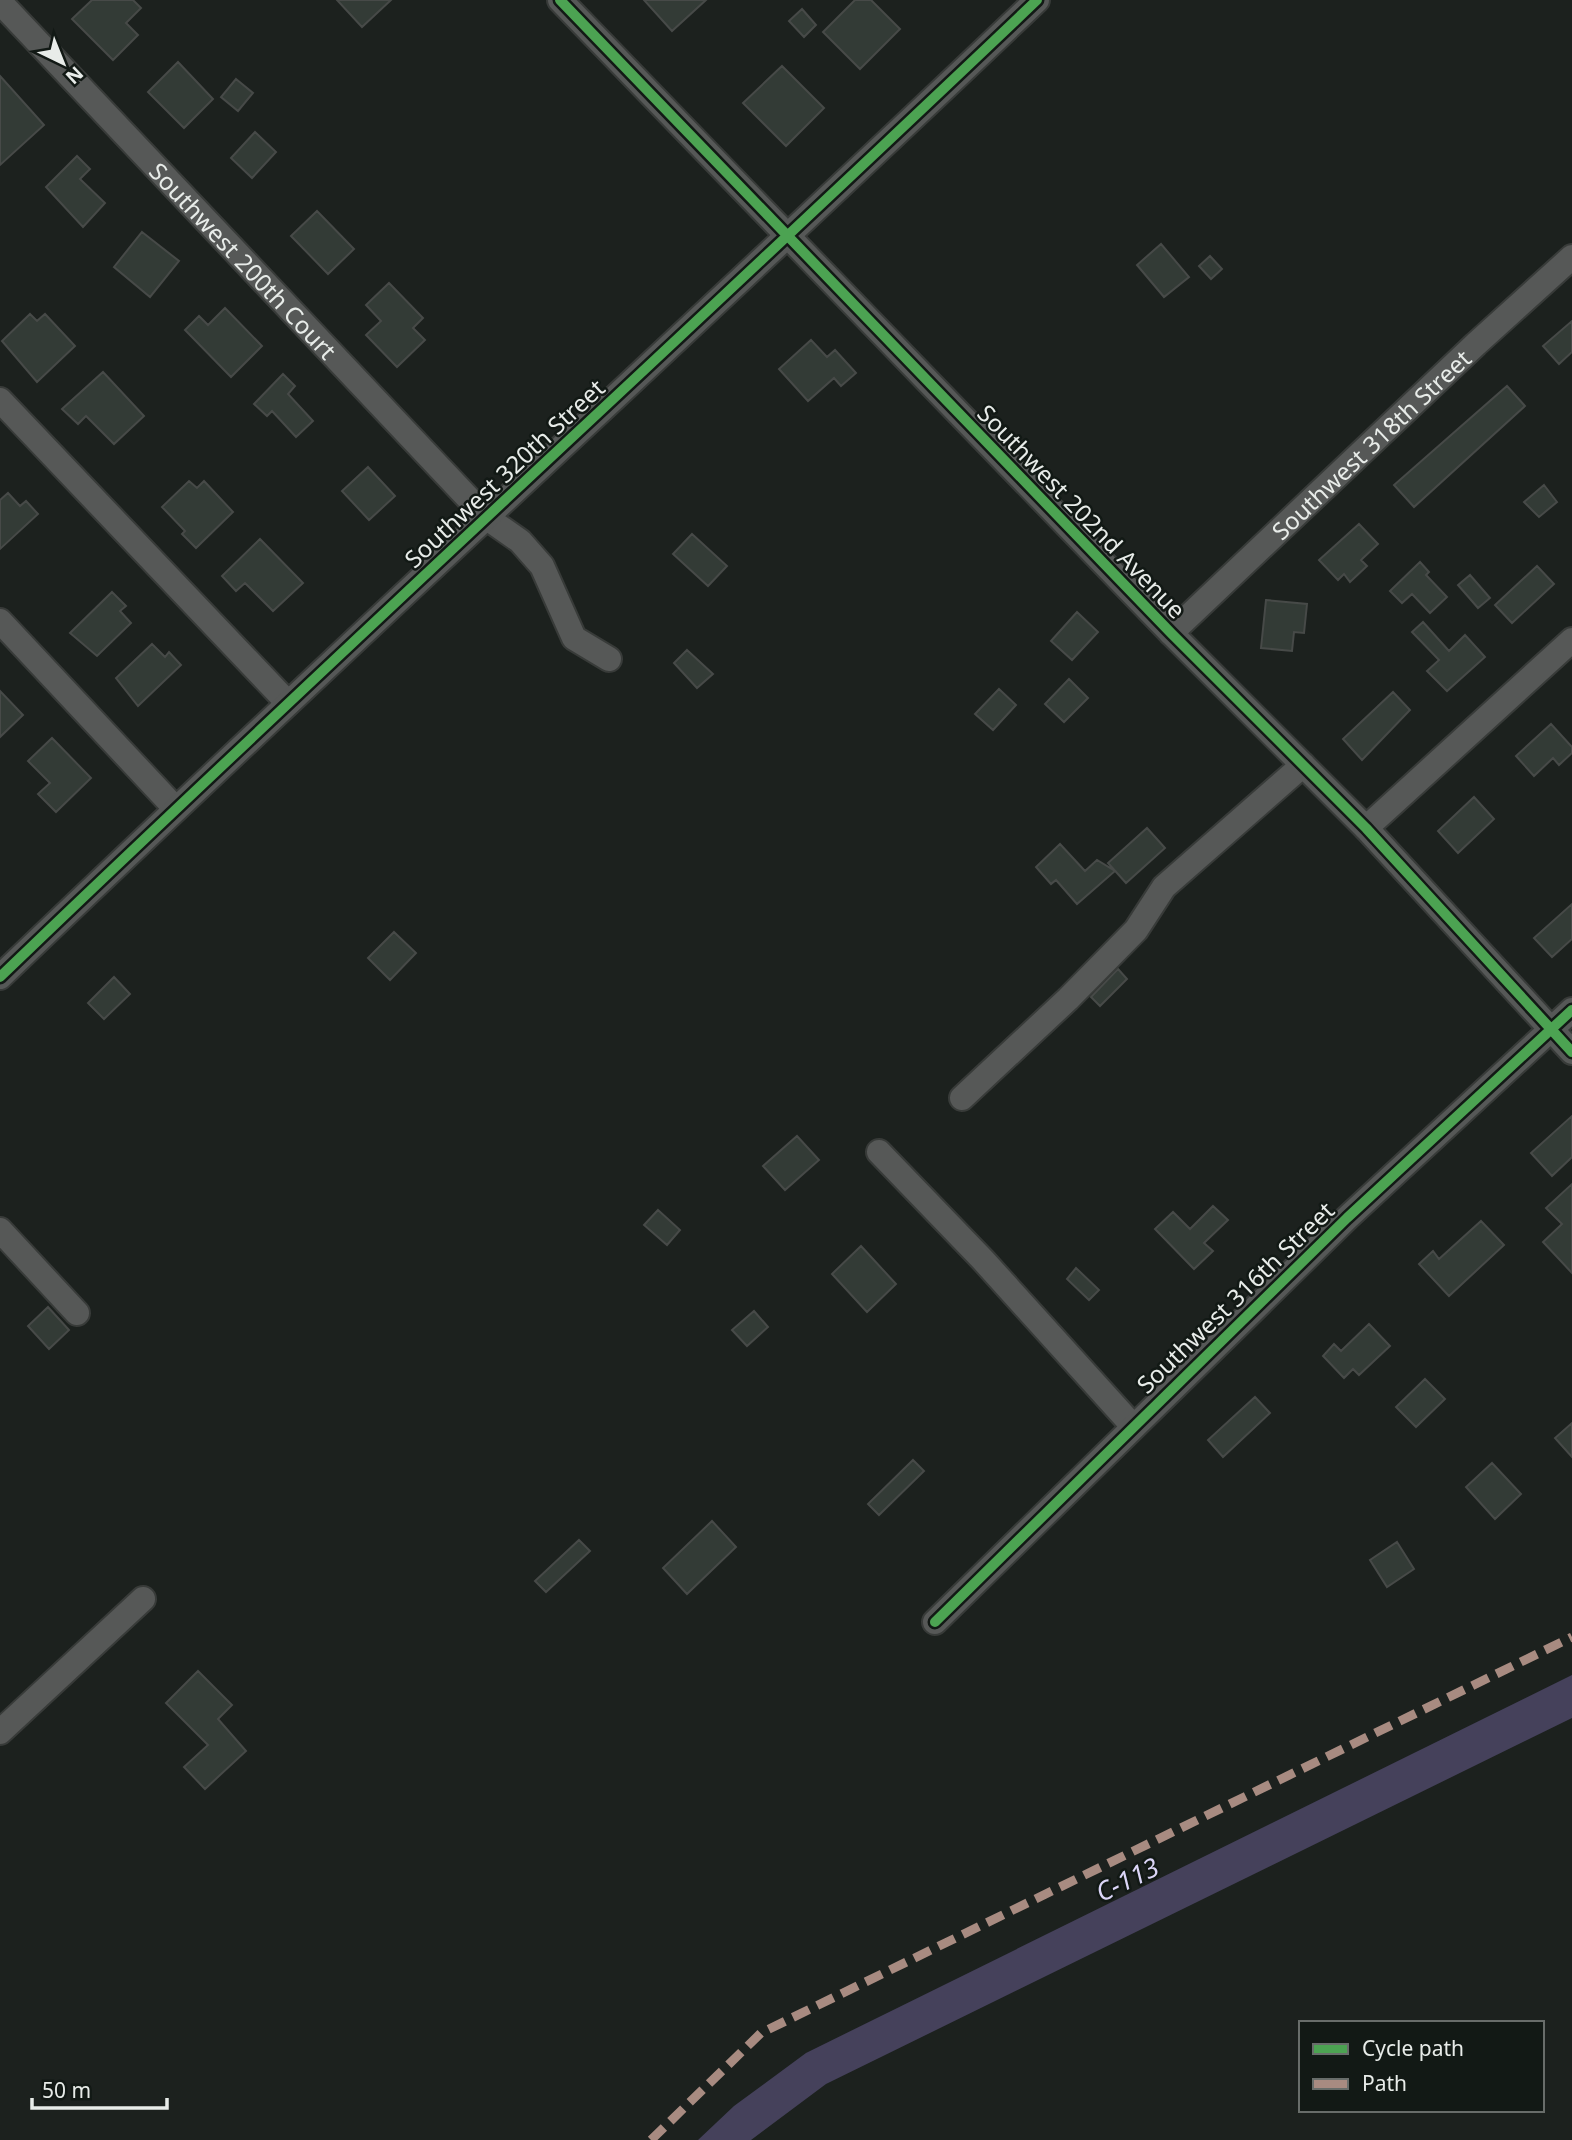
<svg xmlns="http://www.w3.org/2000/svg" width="1572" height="2140" font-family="'Noto Sans',sans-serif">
<rect width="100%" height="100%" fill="#1c211e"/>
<path fill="#45415b" d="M1572,1675V1718L826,2084L751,2140H698L734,2106L806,2053Z"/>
<path fill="#333b36" stroke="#474a48" stroke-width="2" d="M92,0H133L141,8L126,23L138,35L113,60L72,19Z
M337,0H391L362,27Z
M644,0H706L672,31Z
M855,0H871L900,29L860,69L823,32Z
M802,9L816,25L804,37L789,21Z
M178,62L213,99L184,128L148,92Z
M782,66L824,108L786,146L743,103Z
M0,76L44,125L0,165Z
M236,79L253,93L238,111L221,97Z
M255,132L276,152L252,178L231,158Z
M77,156L90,169L80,179L105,203L83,227L46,187Z
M317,211L354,249L328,274L291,236Z
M142,232L179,261L150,297L114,267Z
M1161,244L1189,277L1164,297L1137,265Z
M1210,256L1222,269L1211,279L1199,266Z
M389,283L423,318L413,328L425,340L397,367L366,335L381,321L366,305Z
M225,308L262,346L231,377L185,330L199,316L208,325Z
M30,314L37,321L45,314L75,346L37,382L2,341Z
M1572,321V352L1559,364L1543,346Z
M811,340L827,357L835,350L856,373L841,386L834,378L808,401L779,369Z
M103,372L144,416L114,444L86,416L78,424L62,409Z
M283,374L295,386L288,394L313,421L296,437L272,411L267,416L254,404Z
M1507,386L1525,406L1414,507L1394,485Z
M368,467L395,496L369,520L342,491Z
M189,481L197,488L204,481L233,512L196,548L182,534L185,531L162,507Z
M1544,485L1557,502L1539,517L1524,502Z
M8,493L20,506L26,501L38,514L0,549V500Z
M1359,524L1378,544L1361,560L1367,566L1350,582L1344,574L1338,580L1319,560Z
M692,534L727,566L708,586L673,554Z
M260,539L303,583L273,611L245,583L236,591L222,576Z
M1420,562L1429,572L1426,575L1447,597L1430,613L1412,594L1402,603L1390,591Z
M1537,566L1554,584L1512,623L1495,605Z
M1470,575L1490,598L1478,608L1458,585Z
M112,592L126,606L120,611L131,623L97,656L70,633Z
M1266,600L1307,604L1304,633L1294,632L1292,651L1261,648Z
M1077,612L1098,632L1072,660L1051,641Z
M1423,622L1449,651L1465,635L1485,657L1447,691L1427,671L1439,660L1412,632Z
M152,644L165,657L169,652L181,665L138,706L116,678Z
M687,650L713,674L697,688L674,663Z
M1069,679L1088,698L1064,722L1045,704Z
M999,689L1016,705L993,730L975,714Z
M0,691L23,715L0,737Z
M1393,692L1410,710L1362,760L1343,739Z
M1551,724L1572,747V753L1559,765L1553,758L1534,776L1516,756Z
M52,738L91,778L56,812L38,794L50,783L28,761Z
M1474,797L1494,819L1458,853L1438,831Z
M1147,828L1165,848L1126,883L1108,863Z
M1060,844L1085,871L1097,860L1115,871L1077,904L1056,880L1051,884L1036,867Z
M1572,904V939L1552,957L1534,938Z
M394,932L416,953L390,980L368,958Z
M1118,969L1127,979L1100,1006L1091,997Z
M114,977L130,994L104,1019L88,1003Z
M1572,1116V1157L1552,1176L1531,1153Z
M797,1136L819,1160L785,1190L763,1166Z
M1572,1184V1273L1543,1242L1562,1224L1546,1208Z
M1213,1206L1228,1220L1204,1243L1213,1251L1194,1269L1155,1229L1173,1212L1190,1229Z
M658,1210L680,1230L667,1245L644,1225Z
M1481,1221L1504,1245L1449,1296L1419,1264L1433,1251L1439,1259Z
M861,1246L896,1284L867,1312L832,1274Z
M1076,1268L1099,1290L1089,1300L1067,1279Z
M48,1307L69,1330L49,1349L28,1326Z
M754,1311L768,1327L747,1346L732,1330Z
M1369,1324L1390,1346L1359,1375L1353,1369L1344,1378L1323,1356L1334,1344L1341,1351Z
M1425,1379L1445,1399L1416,1427L1396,1407Z
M1255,1397L1270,1413L1223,1457L1208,1440Z
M1572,1423V1457L1555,1438Z
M913,1460L924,1471L879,1515L868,1504Z
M1492,1463L1521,1494L1495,1519L1466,1487Z
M712,1521L736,1547L687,1594L663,1568Z
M579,1540L590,1551L546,1592L535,1581Z
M1397,1542L1414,1569L1387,1587L1370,1560Z
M198,1671L232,1705L218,1719L246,1751L205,1789L184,1767L208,1745L166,1703Z"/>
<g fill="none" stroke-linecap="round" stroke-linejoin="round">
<g stroke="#383b39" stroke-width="28">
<g id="minor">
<path d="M560,0L1171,633L1366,828L1572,1052"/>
<path id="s1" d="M0,2L487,518L520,541L542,566L574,638L609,659"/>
<path d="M0,400L288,703"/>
<path d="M0,621L175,808"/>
<path id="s2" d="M1171,633L1476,344L1572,257"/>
<path d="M1366,828L1572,640"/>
<path d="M0,977C342,648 693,328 1037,0"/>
<path d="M962,1098L1068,999L1136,930L1164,887L1303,765"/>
<path d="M879,1152L983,1260L1132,1425"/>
<path d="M0,1230L77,1313"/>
<path d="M935,1622L1347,1218L1572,1010"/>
<path d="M0,1732L143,1599"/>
</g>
</g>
<use href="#minor" stroke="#565857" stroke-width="24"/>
<path stroke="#a88b81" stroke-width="9" stroke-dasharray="18 9" stroke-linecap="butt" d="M651,2140L761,2033L1572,1637"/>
<g stroke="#121915" stroke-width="15">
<path id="cycleway" d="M560,0L1171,633L1366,828L1572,1052
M0,977C342,648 693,328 1037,0
M935,1622L1347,1218L1572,1010"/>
</g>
<use href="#cycleway" stroke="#4ca352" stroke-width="10"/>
</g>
<g text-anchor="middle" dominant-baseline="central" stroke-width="5" stroke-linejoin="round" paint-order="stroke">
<g font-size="24" fill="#e8ece9" stroke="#121915">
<text stroke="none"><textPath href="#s1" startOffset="355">Southwest 200th Court</textPath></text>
<text stroke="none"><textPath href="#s2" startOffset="275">Southwest 318th Street</textPath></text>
<text transform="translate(504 473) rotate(-43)">Southwest 320th Street</text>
<text transform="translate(1082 511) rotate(46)">Southwest 202nd Avenue</text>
<text transform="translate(1235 1297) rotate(-44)">Southwest 316th Street</text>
</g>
<g font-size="26" font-style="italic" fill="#dcd6f8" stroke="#121915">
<text transform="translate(1127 1879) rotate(-26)">C-113</text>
</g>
</g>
<rect x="1299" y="2021" width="245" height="91" fill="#121915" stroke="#686d6a" stroke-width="2"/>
<rect x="1313" y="2044" width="35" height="10" fill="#4ca352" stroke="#686d6a" stroke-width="2"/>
<text x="1362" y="2056" font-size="21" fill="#e8ece9">Cycle path</text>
<rect x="1313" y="2079" width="35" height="10" fill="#a88b81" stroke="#686d6a" stroke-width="2"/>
<text x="1362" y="2091" font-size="21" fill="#e8ece9">Path</text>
<g transform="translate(63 63) rotate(137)" stroke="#121915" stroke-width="5" paint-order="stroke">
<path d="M0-5L12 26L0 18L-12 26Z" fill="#e8ece9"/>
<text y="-10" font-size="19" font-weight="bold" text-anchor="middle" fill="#e8ece9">N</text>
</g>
<path d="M32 2098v10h135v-10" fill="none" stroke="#e8ece9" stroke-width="3.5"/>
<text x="42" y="2098" font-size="21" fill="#e8ece9" stroke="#121915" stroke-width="5" paint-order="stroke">50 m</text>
</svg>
